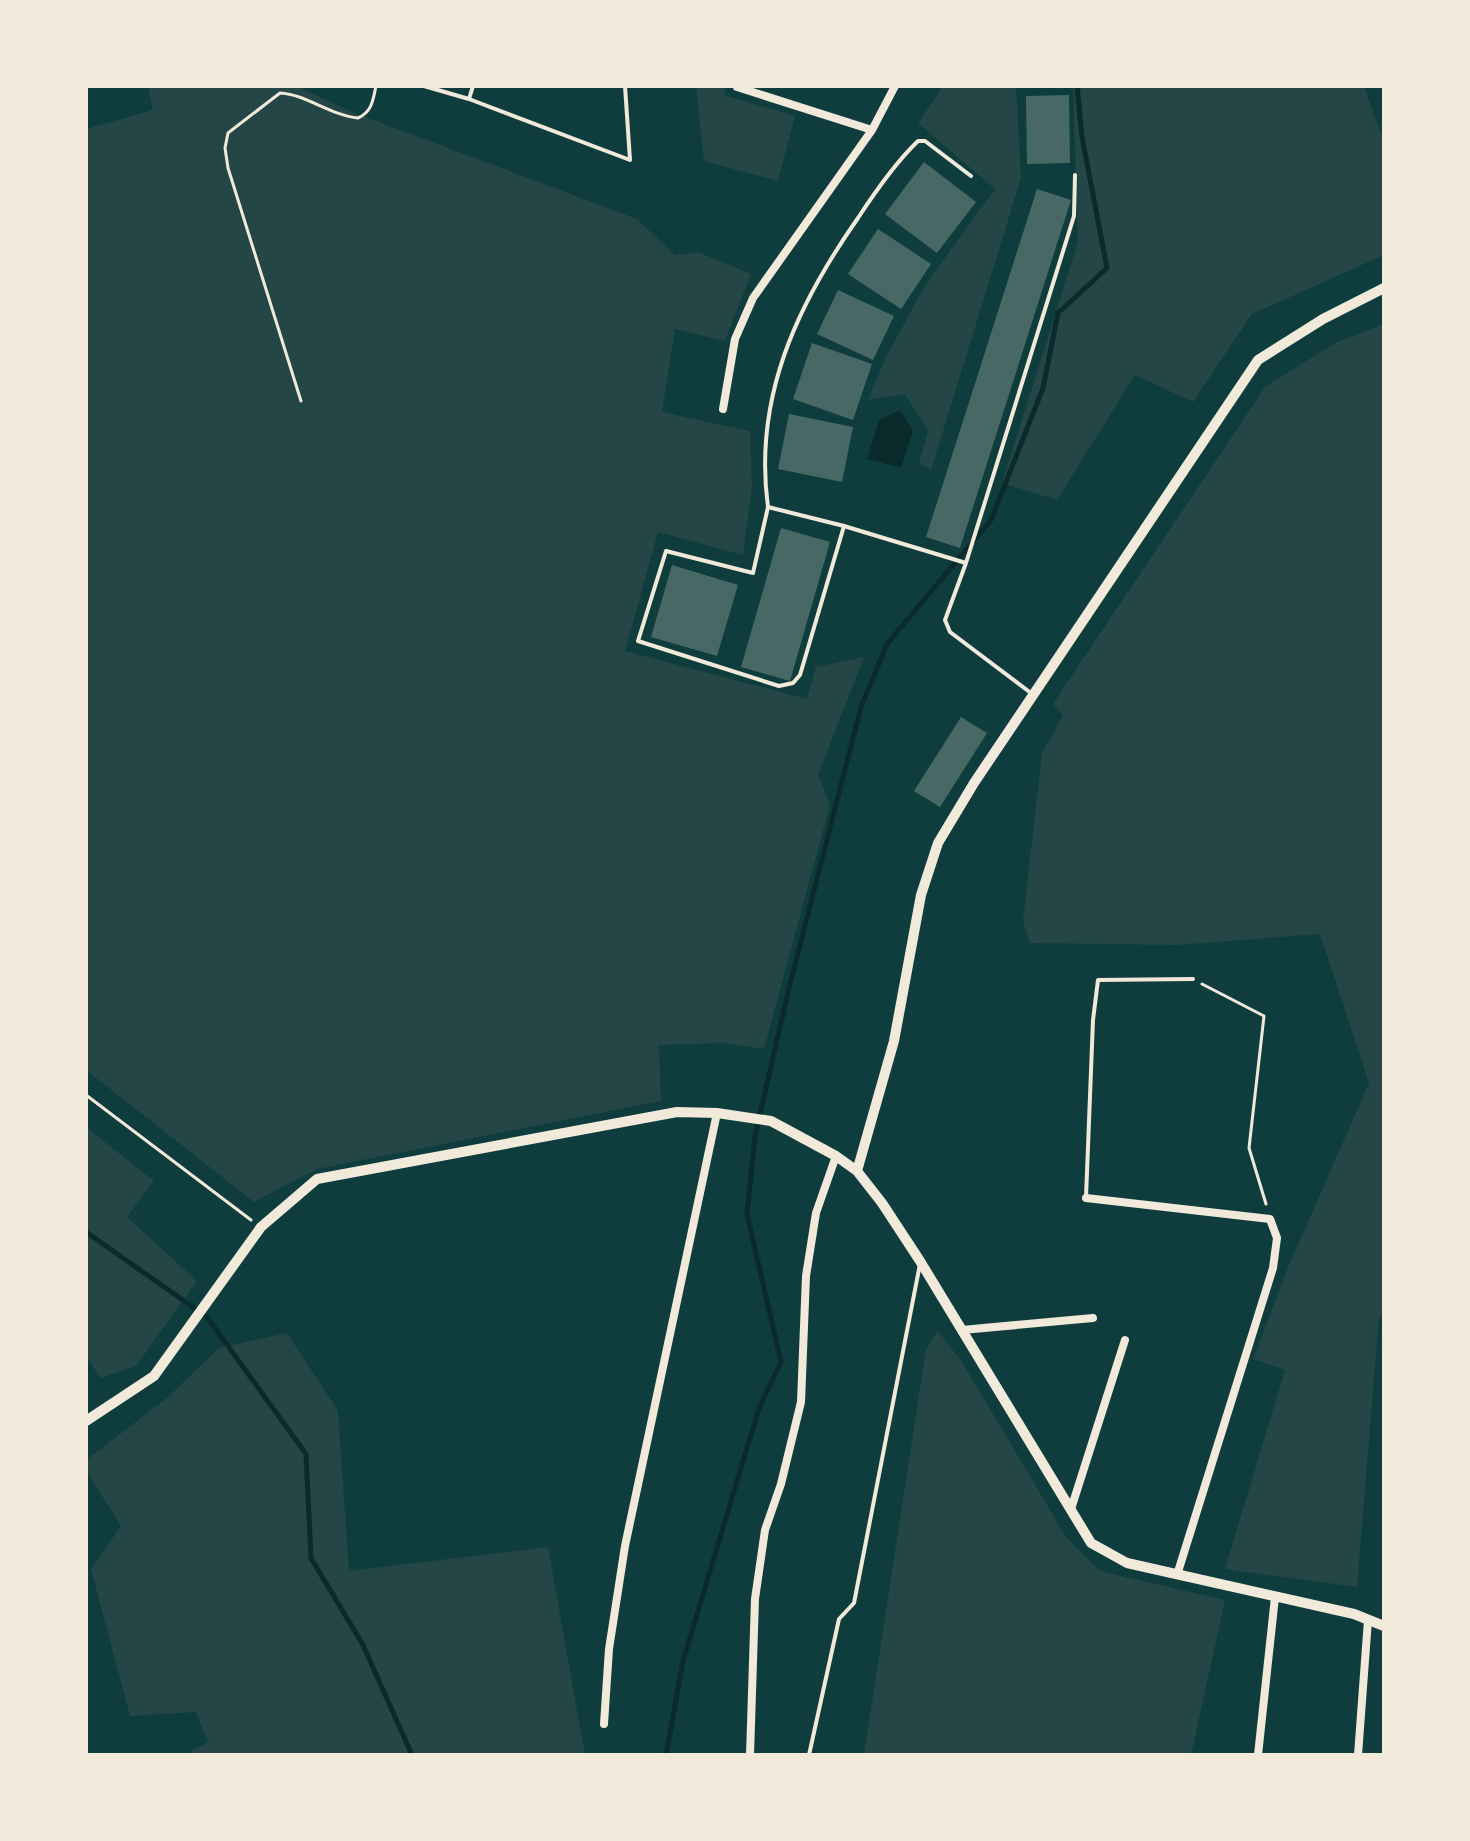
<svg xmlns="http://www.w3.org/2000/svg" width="1470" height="1841" font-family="'Source Sans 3',sans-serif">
<rect width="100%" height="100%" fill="#0f3d3e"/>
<path fill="#244646" d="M148,86H296L352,112L637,219L675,255L698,252L751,274L725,341L675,329L662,412L750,431L752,487L743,555L658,532L625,651L807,699L816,667L864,657L818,775L830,805L764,1049L723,1043L659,1045L661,1101L317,1169L254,1202L86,1070V129L153,110Z
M696,86H726L724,95L795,116L778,181L704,161Z
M943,86H1016L1021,178L931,470L919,463L928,431L905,394L868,400L886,357L926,284L995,189L918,123Z
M1073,86H1364L1384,142V255L1252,314L1193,402L1135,375L1057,500L1002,483L1078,242Z
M1384,324V1316L1379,1318L1357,1587L1225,1569L1285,1370L1253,1359L1289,1265L1369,1083L1320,934L1177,945L1030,943L1023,921L1042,753L1063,715L1053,704L1265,387L1335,343Z
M86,1127L154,1181L127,1217L197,1281L136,1366L101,1378L86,1357Z
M938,1331L962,1362L1066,1537L1100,1571L1225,1600L1191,1755H864L926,1349Z
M287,1333L338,1411L349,1571L548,1547L585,1755H185L208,1742L196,1712L130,1716L91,1569L121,1526L86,1471V1460L167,1398L219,1348Z"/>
<path fill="#0a2a2b" d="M900,410L913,431L901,468L867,459L879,420Z"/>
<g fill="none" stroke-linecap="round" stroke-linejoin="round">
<path stroke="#0a2a2b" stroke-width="5" d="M86,1232L207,1317L306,1454L311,1558L363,1645L412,1755
M666,1755L683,1661L759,1408L781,1362L747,1214L755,1136L789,988L861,707L887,644L991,520L1043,388L1058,313L1107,268L1082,137L1077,86"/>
</g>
<path fill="#486865" d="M1069,95L1070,163L1027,164L1026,96Z
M924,162L976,202L937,253L885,214Z
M1037,189L1071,200L960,548L926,537Z
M878,229L931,264L901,309L848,274Z
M838,290L894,316L873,360L817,334Z
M812,343L872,364L853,420L793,399Z
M789,414L853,427L842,482L778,469Z
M781,528L830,542L790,681L741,667Z
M672,565L738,585L717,656L651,637Z
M961,717L987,733L940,807L914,791Z"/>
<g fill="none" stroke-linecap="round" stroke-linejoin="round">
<path stroke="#f1e9da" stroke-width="3" d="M301,401L228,168L225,148L228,133L280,93C305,94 330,115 358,118C372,112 373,100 376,86
M1202,984L1264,1016L1249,1148L1266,1204
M86,1095L251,1220"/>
<path stroke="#f1e9da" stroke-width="4" d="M424,86L469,99L630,160L625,86
M469,99L473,86
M768,507C753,398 797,305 858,218C875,192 895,163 918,141H925L971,176
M844,526L800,675L793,683L779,686L638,641L666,551L753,573L768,507L844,526L966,563L945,620L950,632L1031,693
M966,563L1074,216L1075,175
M1086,1197L1093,1020L1098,980L1193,979
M809,1755L839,1619L854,1603L920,1264"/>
<path stroke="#f1e9da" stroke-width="8" d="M737,87L872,130
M723,409L735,339L753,298L872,130L895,86
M1086,1198L1270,1219L1277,1238L1273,1268L1177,1575
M962,1330L1093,1318
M1071,1509L1125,1340
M604,1724L609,1649L625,1546L717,1113
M750,1755L755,1599L765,1530L781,1484L801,1402L806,1276L816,1213L836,1156
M1258,1755L1275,1597
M1358,1755L1368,1620"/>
<path stroke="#f1e9da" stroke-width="10" d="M857,1171L894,1041L921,895L938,843L974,783L1258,360L1323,319L1384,288
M86,1421L154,1376L261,1227L317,1179L677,1112L717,1113L771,1121L836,1156L857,1171L882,1203L920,1261L1091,1543L1127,1563L1354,1614L1384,1626"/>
</g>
<rect width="1470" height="1841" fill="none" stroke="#f1e9da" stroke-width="176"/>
</svg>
